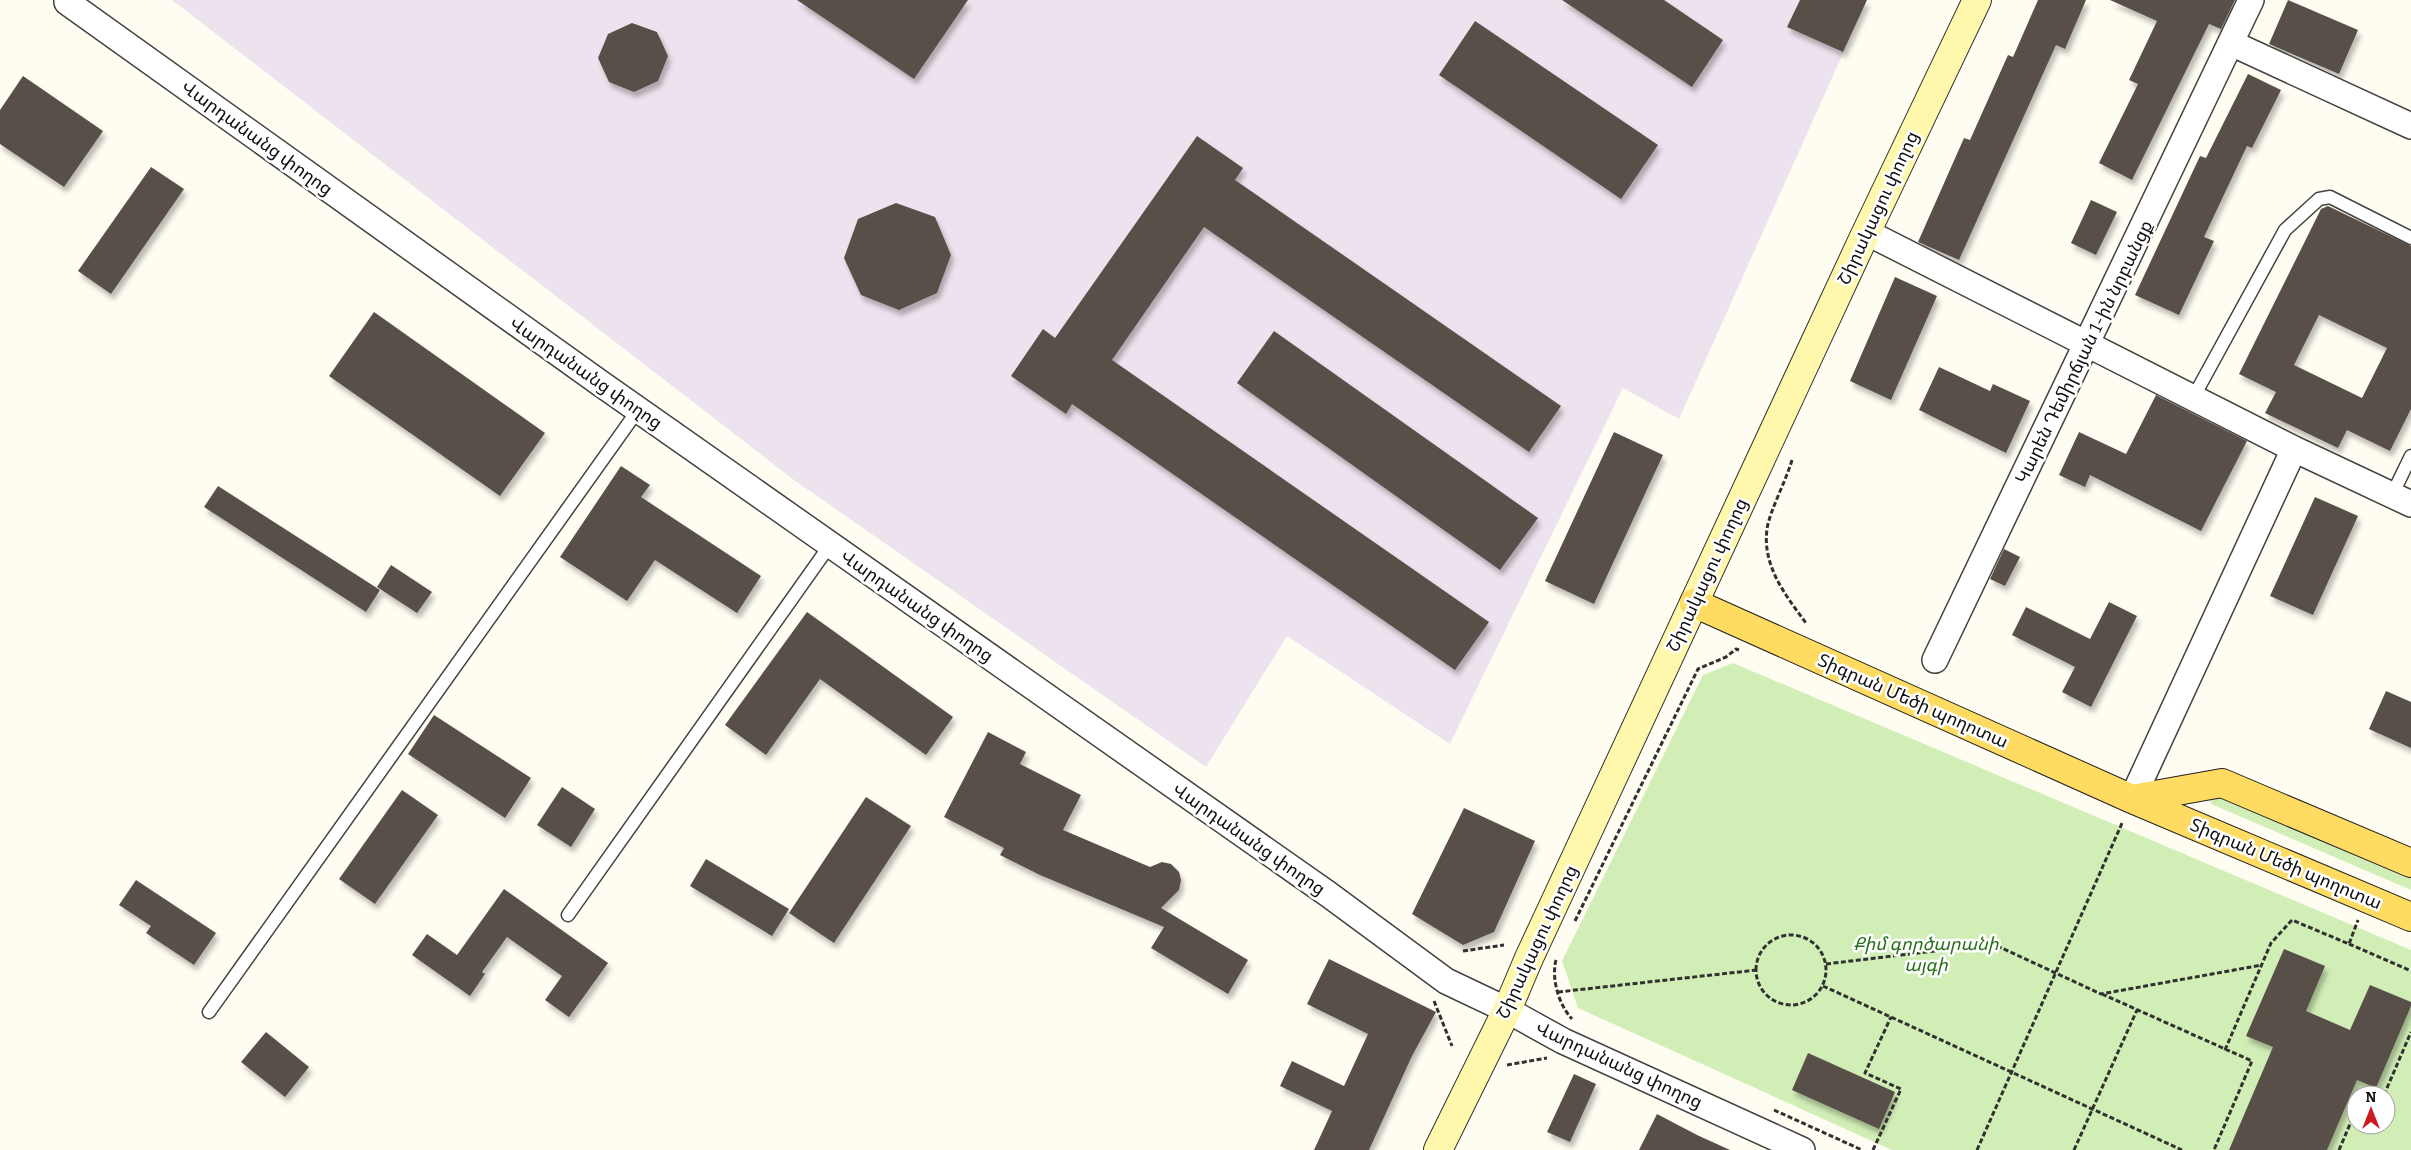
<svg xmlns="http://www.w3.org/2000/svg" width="2411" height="1150" font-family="Bitter,'Noto Sans Armenian',serif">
<defs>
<filter id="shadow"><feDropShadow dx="3" dy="5.5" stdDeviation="2.5" flood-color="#0004"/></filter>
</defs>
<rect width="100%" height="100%" fill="#fffdf1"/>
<path fill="#ede3ee" d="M172,0H1867L1679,419L1623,388L1450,744L1287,636L1206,767L794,480Z"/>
<path fill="#d2eeb7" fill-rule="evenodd" d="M1733,663L2411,950V1150H1892L1578,1008L1562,961L1703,675ZM2356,1095H2386V1125H2356Z
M2215,796L2411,878V890L2211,804L2210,798Z"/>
<path fill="#59504a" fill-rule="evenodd" filter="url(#shadow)" d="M797,0H968L914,79Z
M1562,0H1664L1723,40L1692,87Z
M1800,0H1867L1843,52L1787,27Z
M2038,0H2086L2065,49L2056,45L1959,260L1918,242L1964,138L1970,140L2008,55L2013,57Z
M2110,0H2235L2221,29L2209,24L2132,180L2099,163L2138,84L2129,80L2157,21Z
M2288,0L2358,30L2339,74L2269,44Z
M1475,21L1658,145L1621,199L1439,75Z
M632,23L657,32L668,56L658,81L634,92L609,82L598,58L608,34Z
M2248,74L2281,90L2252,148L2247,146L2204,237L2214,241L2179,315L2135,295L2200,156L2206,158Z
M23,76L103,131L64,187L0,144V110Z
M1197,136L1243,168L1235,180L1561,406L1529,452L1204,227L1112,360L1489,622L1455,670L1072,404L1066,414L1011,376L1043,329L1055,338Z
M151,167L184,189L111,294L78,271Z
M2091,200L2117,212L2096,255L2071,243Z
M896,203L935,217L951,255L937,293L899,310L861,295L844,258L858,219Z
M2328,206L2411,246V409L2390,451L2347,430L2338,448L2265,413L2276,392L2239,374L2321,209ZM2319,315L2387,348L2362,398L2294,365Z
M1895,277L1937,296L1891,400L1850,381Z
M374,312L545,433L500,496L329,376Z
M1274,331L1538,518L1500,570L1237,383Z
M1939,367L1990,391L1993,384L2030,401L2006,453L1919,410Z
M2156,395L2247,441L2201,531L2090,475L2085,487L2059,475L2079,432L2126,454Z
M1614,432L1663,455L1594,604L1545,581Z
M621,466L650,485L641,497L761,576L737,613L655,560L627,601L560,557Z
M218,486L380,590L366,612L204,507Z
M2315,497L2358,516L2313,615L2270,596Z
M2004,549L2020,557L2005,586L1990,579Z
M391,565L432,592L417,613L377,587Z
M2109,602L2137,616L2091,707L2062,692L2075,667L2012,635L2026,607L2090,639Z
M807,612L953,717L926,755L820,679L766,755L725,725Z
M2386,691L2411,702V748L2369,729Z
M434,715L531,778L505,818L408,754Z
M988,732L1026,752L1020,764L1081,795L1063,830L1150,867L1162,862L1171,864L1179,872L1181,880L1179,890L1161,908L1248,960L1228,994L1151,948L1164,927L1040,875L1000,855L1004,848L944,817Z
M562,787L595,809L571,847L537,825Z
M402,790L438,815L375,904L339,879Z
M866,797L911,826L834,943L789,913Z
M1464,808L1535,841L1494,932L1463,945L1412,914Z
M706,859L789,909L772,936L690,886Z
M136,880L216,933L194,965L146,933L151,926L119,905Z
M504,889L608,963L569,1017L545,1000L562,976L507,937L482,972L485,974L470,996L412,955L427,934L457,955Z
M2284,949L2325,966L2306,1011L2350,1030L2370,985L2411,1002V1006L2376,1088L2357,1080L2327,1150H2229L2273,1047L2246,1036Z
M1329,959L1436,1012L1412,1056L1369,1150H1314L1332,1111L1280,1086L1292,1061L1344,1086L1368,1034L1307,1004Z
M266,1032L309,1067L285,1097L241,1062Z
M1808,1053L1895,1092L1879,1129L1792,1090Z
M1574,1074L1596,1084L1570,1142L1547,1132Z
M1657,1114L1697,1135L1730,1150H1639Z"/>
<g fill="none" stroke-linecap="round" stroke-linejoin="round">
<g stroke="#424242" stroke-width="15">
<path id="lane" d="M2193,398L2285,230L2319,199L2330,197L2411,238
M2392,495L2411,456
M568,915L830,545
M209,1012L638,410"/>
</g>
<g stroke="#424242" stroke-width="28">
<path id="street" d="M67,2L600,383L1328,894L1446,981L1507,1010L1563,1041L1802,1150
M2231,43L2411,126
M1866,232L2294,449L2411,504
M1935,660L2251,0
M2132,799L2294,449"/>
</g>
<g stroke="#313131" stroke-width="30">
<path id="secondary" d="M1438,1150L1507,1010L1529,958L1863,239L1977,0"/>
</g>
<g stroke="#202020" stroke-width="30">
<path id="primary" d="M1694,603L2132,799L2411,917
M2132,799L2222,783L2411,863"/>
</g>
<path stroke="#313131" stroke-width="3" stroke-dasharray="5 2.5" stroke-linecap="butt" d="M1792,460C1786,481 1770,510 1767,529C1762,566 1786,596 1806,623
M1575,921L1698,669L1726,657L1736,649L1739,650
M1756 970a35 35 0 1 1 70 0a35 35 0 1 1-70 0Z
M2349,944L2411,971
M1463,951L1504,945
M1556,960C1551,979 1559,1005 1572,1019
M1826,964L1993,944L2101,994L2262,965
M1823,986L2182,1150
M1558,992L1757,970
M2102,994L2252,1061L2214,1150
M1434,1001L1452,1046
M2225,1050L2271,943L2292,920L2349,944L2358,920
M1507,1065L1547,1058
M2384,1095L2411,1032
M1774,1110L1862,1150
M1873,1150L1901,1089L1865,1073L1891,1017
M1977,1150L2123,821
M2074,1150L2137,1010
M2339,1150L2356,1110"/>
<use href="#lane" stroke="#fff" stroke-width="12"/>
<use href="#street" stroke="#fff" stroke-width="25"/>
<use href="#secondary" stroke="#fff7ac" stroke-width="28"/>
<use href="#primary" stroke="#ffdb61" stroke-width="28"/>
</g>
<g text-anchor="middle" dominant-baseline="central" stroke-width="5" stroke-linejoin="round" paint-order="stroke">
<g font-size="18" fill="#0f0f0f" stroke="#fff">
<text transform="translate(257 138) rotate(36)">Վարդանանց փողոց</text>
<text transform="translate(1878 208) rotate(-65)">Շիրակացու փողոց</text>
<text transform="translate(2084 352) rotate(-64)">Կարեն Դեմիրճյան 1-ին նրբանցք</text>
<text transform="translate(586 373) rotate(35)">Վարդանանց փողոց</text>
<text transform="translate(1707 575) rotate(-65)">Շիրակացու փողոց</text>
<text transform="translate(917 606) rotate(35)">Վարդանանց փողոց</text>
<text transform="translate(1913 701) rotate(24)">Տիգրան Մեծի պողոտա</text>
<text transform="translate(1249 839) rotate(35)">Վարդանանց փողոց</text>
<text transform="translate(2286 864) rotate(23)">Տիգրան Մեծի պողոտա</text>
<text transform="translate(1537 942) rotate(-65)">Շիրակացու փողոց</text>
<text transform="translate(1619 1065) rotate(25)">Վարդանանց փողոց</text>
</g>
<g font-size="18" font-style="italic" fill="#296e19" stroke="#fff">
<text x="1926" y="944">Քիմ գործարանի<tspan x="1926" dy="21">այգի</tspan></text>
</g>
</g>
<g transform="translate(2371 1110)"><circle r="24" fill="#ffffff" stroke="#9f9f9f"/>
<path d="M0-4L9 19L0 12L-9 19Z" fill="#cd1a1f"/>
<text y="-8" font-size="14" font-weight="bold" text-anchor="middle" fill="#0f0f0f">N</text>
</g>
</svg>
